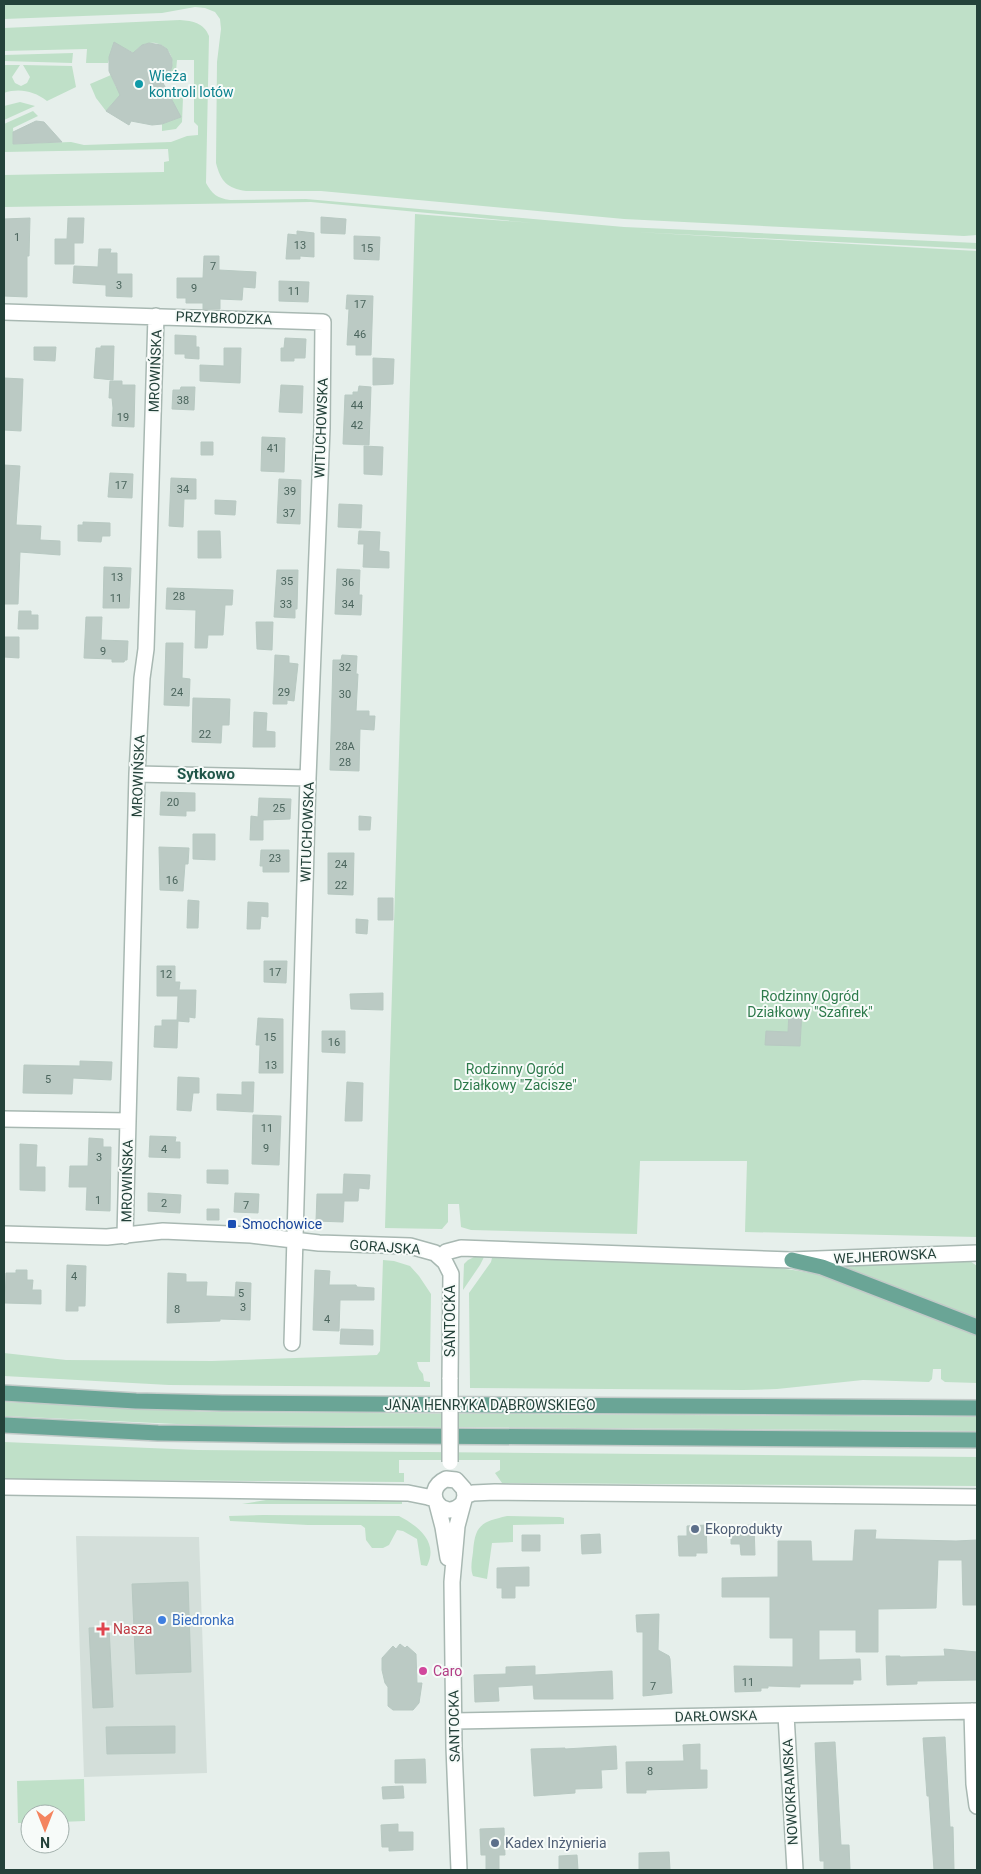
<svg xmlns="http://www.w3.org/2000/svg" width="981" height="1874" font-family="Roboto,sans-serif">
<rect width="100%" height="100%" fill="#e6efeb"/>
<path fill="#d4dfda" d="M76,1536L199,1537L207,1773L84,1777Z"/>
<path fill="#bfe0c8" d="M4,4H977V235L964,236L624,219L321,191H246C227,188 221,182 216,163L217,62L221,29L220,19L215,12L205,8L195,7L162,13L4,19Z
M180,20C193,21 204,23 209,36L206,183C212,194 217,198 230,200L306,199L624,227L977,243V249L636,232L977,251V1237L745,1232L747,1161H640L637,1234L471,1230L461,1227L459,1204H448V1222L442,1229L385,1228L415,214L533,223L311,202L4,207V175L164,172V162L169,161L168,149L4,152V124L33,111L38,116L13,128L14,144L71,142L84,145L171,142L187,136L198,135V126L194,122V60H177L176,71L162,81C190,58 154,26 134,53L114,43L108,63H86L87,49L4,51V28Z
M73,53L72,63L4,61V55Z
M4,65H20L12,77L15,83L21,86L27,83L30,77L23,65L72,66L76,87L47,101C34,91 19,88 4,93Z
M111,75L116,87L122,94L106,111L96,98L90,84Z
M175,92L182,94L183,98L182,122L176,129L162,131V124L180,117L169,95Z
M20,102L35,106L4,120V106Z
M474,1257H484L480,1265L463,1290L464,1264L468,1260Z
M492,1258L761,1266L793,1270L816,1274L839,1281L977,1332V1383L945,1382L941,1379V1369H933L932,1379L929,1382L863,1380L777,1389L744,1390L470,1388L469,1293L491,1262Z
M383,1260L394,1261L410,1266L419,1276L431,1294L430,1362H417L419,1369L423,1374L424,1381L430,1382V1387L169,1385L4,1376V1353L66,1360L212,1361L377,1355L380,1351Z
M962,1260L970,1261L977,1266V1319L837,1268L886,1263Z
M4,1402L210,1412L977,1417V1431L198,1425L4,1416Z
M4,1442L198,1450L977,1457V1486L502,1483L495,1473L500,1470V1460H399V1473H404V1482L4,1479Z
M284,1497L402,1498V1504H242Z
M263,1515L399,1516C418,1526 439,1542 427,1566L421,1565L417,1539L403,1531L397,1530L389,1545L383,1548H372L366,1540L365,1528L361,1525H308L230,1521L229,1516Z
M507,1516L560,1517L564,1518V1524L513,1525V1542L492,1543L487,1579L473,1576C470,1569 472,1560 473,1552C475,1525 481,1522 507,1516Z
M84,1779L85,1821L60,1822V1814H30V1823H18L17,1781Z"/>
<path fill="#bbcac4" stroke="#b8c9c2" d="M114,42L133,53L142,45L149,43L161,45L167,49L172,59V66L170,73L163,83L181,117L162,124L152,125L131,121L129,125L106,111L120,95L109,71V57Z
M36,121L44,122L62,142L13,144V132Z
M321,217L346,219L345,234L321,233Z
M30,218L29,256H27V297L4,296V219Z
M68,218H84L83,243H74V264H55V239H67Z
M297,231L314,233V257L300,256V259H286L288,234L297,235Z
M354,236L380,237L379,260L354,259Z
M99,249H111L110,253H117V274H132V297L106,296V285L73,283L74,266L98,267Z
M204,256H219V270L256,272L255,288L243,287L242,300L220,299V309H203V303H186V298H177V278H203Z
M279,281L309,282L308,302L279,301Z
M347,295L373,296L371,355H356V345H347L349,309H346Z
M175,335L196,336V347H199V359L185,358V354H175Z
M285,338L306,339L305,358H294V361H281V348H284Z
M101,346H114L113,380L94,378L96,348H101Z
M34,347H56L55,361L34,360Z
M224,348H241L240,383L200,381V365L224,366Z
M373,358L394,359L393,384L373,385Z
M4,378L23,379L21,431L4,430Z
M110,381H122V385H135L134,427L112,426L113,408L112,398H109Z
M281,385L303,386L302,413L279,412Z
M359,386L371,387L369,445L343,444L345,395H353V392H358Z
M181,387H195L194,410L172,409L173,390H180Z
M262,437L285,438L284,472L261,471Z
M201,442H213V455H201Z
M364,446L383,447L382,475L364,474Z
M4,465L20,466L16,525L41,526L40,540L60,541V555L20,552L18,604H4Z
M110,473L133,474L132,498L108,497Z
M171,478L196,479V499H184L183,527L169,526Z
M279,479L301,480L300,524L277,523Z
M215,500L236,501L235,515L215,514Z
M339,504L362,505L361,528L338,527Z
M83,522L110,523V536H102L101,542L78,541V525H83Z
M198,531H220L221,558H198Z
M359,531L380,532L379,551L389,552V568L363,567L364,544H358Z
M104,567L131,568L129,608H103Z
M337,569L360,570L359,595H362L361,615L335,614Z
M277,570H298L297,609H295V618L274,617Z
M167,588L233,590L232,605H225L223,635H208L207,648H195L196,610L166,609Z
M19,611H31V615H38V629H18Z
M86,617H102L101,640L128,641L127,660H125L124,662H112V659L84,658Z
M256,622H273L272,650L257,649Z
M4,637H19V658L4,657Z
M166,643H183L182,678L190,679L189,706L164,705Z
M275,655L289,656V663L298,664L294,701L287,700V704H273Z
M342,655L357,656L356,674H358L356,711H369V716H375L374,730L360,729L359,771L330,770L333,660H341Z
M193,698L230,699L229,725H222L221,743L192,742Z
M254,712L267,713L266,731L275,732V747H253Z
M161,792L195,793V811H186V816L160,815Z
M259,798L291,799L290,819L263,820V840H250L251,816L258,817Z
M359,816L371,817L370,830H359Z
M193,834H215V860L193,859Z
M159,847L189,848L188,864H185L183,891L160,890Z
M261,850H289V872H263V866H260Z
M328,853H354L353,895L328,894Z
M378,898H393V920H378Z
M188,900L199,901L198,928H187Z
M248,902L268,903V917L261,916L260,929H247Z
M356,919L368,920L367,934L356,933Z
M264,961H287L286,983L264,982Z
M157,966H175V982H180L179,990H196L195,1018L189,1017V1022L178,1021L177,1048L154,1047L155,1026H162V1020H177L178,996H157Z
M383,993V1010L351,1009L350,994Z
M789,1011H802L800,1046L765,1045L766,1031L788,1032Z
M258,1018L283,1019V1073H259L260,1045H256Z
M322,1031H345V1053L322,1052Z
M80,1061L112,1062L111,1080L73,1078L72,1094L23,1093L24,1065L80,1066Z
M178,1077L199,1078V1093H193L191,1111L177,1110Z
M242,1082H254L253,1112L217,1110V1094L242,1095Z
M347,1082L363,1083L362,1121H345Z
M253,1115L281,1116L279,1165L252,1164Z
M150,1136L176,1137L175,1142H180V1158L149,1157Z
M89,1138L103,1139V1147H111L110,1211L86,1210L87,1187H69L70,1166H88Z
M20,1144L37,1145L36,1167H45V1191L20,1190Z
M207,1170H228V1184L207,1183Z
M344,1174L370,1175L369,1189L359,1188L358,1201H344L343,1222L316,1221L317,1194H343Z
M148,1193L181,1195L180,1213L148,1211Z
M235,1193L259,1194L258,1213L234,1212Z
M207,1209H219V1220H207Z
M67,1265L86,1266L85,1306H78V1311H66Z
M16,1270H27V1280H33L32,1290H41V1304L5,1303L6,1273H16Z
M315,1270L330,1271L329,1285H356L357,1287L374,1288V1300H340L339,1331L313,1330Z
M168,1273L186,1274V1282H207L206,1296L235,1297L236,1282L251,1283L250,1320L220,1319V1321L167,1323Z
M341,1329L373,1330V1345L340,1344Z
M706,1525L707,1553H696V1556H679L678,1536H687V1526Z
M754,1525L755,1555H741L740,1544H731V1526Z
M855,1530H876L875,1539L956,1541L977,1540V1605H963L962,1560H938L936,1608L878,1609V1652H856V1630H819V1660L860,1659L861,1680H853V1684H800V1687L768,1686V1688H761V1691L735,1692L734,1666L793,1667V1638H770V1597H722V1578L778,1577V1541H811L812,1561H853Z
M600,1534L601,1553L582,1554L581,1535Z
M522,1535H540V1551H522Z
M529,1567V1586H515V1598H502V1588H497V1568Z
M188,1582L191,1672L136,1674L132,1584Z
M659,1614L658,1650L669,1656L670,1659L672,1693L643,1696V1632H637L636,1615Z
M109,1627L113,1707L93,1708L89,1628Z
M400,1644L405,1648L407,1646L416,1654L417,1683H422L419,1703L413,1710H393L388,1706V1687L385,1683L382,1670V1658L393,1646L396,1649Z
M944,1649L977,1652V1680L917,1681V1684L887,1685L886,1656H900V1657L945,1656Z
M535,1666V1675L612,1671L613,1699H534L533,1685L498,1687L499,1701L475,1702L474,1675L506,1674V1667Z
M175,1726V1753L107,1754L106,1727Z
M945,1737L950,1827H953L954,1870H934L929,1796H927L923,1738Z
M835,1742L841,1845H849L850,1870H824V1861H820L815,1743Z
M700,1744V1770H707V1788L646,1790V1793H627L626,1762L684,1761L683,1745Z
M616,1746L617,1769L601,1770L602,1788L575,1789V1793L534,1796L531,1749L565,1748V1749Z
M425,1759L426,1783H395V1760Z
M403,1786L404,1798L383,1799L382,1787Z
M398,1824V1832H413V1850L389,1851V1847H382L381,1825Z
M504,1828L505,1855H499V1870H486V1855H481L480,1829Z
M669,1852L670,1870H639V1853Z
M577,1855L578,1870H559V1856Z"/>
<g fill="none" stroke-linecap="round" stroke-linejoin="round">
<g stroke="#a8b8b2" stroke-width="18">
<path id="minor" d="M4,312L323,322L322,428L308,778L292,1343
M137,774L308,778
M4,1119L128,1121
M4,1234L107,1237L163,1231L251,1235L319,1243L410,1246L435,1253L445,1262L451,1274L450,1379
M125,1236L137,774L142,678L146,649L156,316
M441,1257L446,1252L461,1248L791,1260L977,1253
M4,1487L408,1493L428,1497L435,1499
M465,1496L473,1493L495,1492L977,1497
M437,1504L443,1527L448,1558
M972,1711L974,1784L977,1806
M786,1715L795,1870
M455,1721L977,1711
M459,1870L454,1747L452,1582L457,1526L465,1496L464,1489L456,1480L446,1479C420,1491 443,1523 462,1504"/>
</g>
<g stroke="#c2cac8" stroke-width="18">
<path id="major" d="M792,1260L822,1267L977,1327
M4,1393L136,1401L222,1403L977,1408
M4,1425L158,1433L284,1435L977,1440"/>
</g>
<use href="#minor" stroke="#fff" stroke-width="15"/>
<use href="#major" stroke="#6aa596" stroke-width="15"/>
<g stroke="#a8b8b2" stroke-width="18" stroke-linecap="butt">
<path id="minor-bridge" d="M450,1379V1462"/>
</g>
<use href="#minor-bridge" stroke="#fff" stroke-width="15"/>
</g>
<circle fill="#0f9aa8" stroke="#f7fbf9" stroke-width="2" cx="139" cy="84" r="5"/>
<rect fill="#1a4fb4" stroke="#f7fbf9" stroke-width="2" x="227" y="1219" width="10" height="10" rx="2.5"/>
<g fill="#5c6f8a" stroke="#f7fbf9" stroke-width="2">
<circle cx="695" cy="1529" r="5"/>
<circle cx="495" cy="1843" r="5"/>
</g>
<circle fill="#3f7fe0" stroke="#f7fbf9" stroke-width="2" cx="162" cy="1620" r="5"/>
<path fill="#e0444e" stroke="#f7fbf9" stroke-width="2" d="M100.5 1621.5h5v5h5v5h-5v5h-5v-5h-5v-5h5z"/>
<circle fill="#d1479c" stroke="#f7fbf9" stroke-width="2" cx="423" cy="1671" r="5"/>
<g text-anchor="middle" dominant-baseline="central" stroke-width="4" stroke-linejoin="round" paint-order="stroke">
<g font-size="11" fill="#4a645c">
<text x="17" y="237">1</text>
<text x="300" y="245">13</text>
<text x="367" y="248">15</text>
<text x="213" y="266">7</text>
<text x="119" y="285">3</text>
<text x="194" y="288">9</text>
<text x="294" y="291">11</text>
<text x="360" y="304">17</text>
<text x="360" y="334">46</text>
<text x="183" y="400">38</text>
<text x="357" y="405">44</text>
<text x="123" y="417">19</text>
<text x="357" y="425">42</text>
<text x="273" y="448">41</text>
<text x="121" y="485">17</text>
<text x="183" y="489">34</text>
<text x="290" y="491">39</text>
<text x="289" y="513">37</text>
<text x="117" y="577">13</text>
<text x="287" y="581">35</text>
<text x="348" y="582">36</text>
<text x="179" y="596">28</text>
<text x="116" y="598">11</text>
<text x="286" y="604">33</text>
<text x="348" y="604">34</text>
<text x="103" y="651">9</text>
<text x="345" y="667">32</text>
<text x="177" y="692">24</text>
<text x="284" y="692">29</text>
<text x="345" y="694">30</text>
<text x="205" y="734">22</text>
<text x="345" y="746">28A</text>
<text x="345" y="762">28</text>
<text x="173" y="802">20</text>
<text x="279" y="808">25</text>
<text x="275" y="858">23</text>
<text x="341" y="864">24</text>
<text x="172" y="880">16</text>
<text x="341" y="885">22</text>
<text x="275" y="972">17</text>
<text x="166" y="974">12</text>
<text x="270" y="1037">15</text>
<text x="334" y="1042">16</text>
<text x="271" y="1065">13</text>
<text x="48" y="1079">5</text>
<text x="267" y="1128">11</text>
<text x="266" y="1148">9</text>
<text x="164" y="1149">4</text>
<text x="99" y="1157">3</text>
<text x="98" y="1200">1</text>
<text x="164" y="1203">2</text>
<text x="246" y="1205">7</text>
<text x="74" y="1276">4</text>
<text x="241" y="1293">5</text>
<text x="243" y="1307">3</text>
<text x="177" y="1309">8</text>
<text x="327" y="1319">4</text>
<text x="748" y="1682">11</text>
<text x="653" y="1686">7</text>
<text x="650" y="1771">8</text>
</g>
<g font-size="14" fill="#0d838f" stroke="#f7fbf9" text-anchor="start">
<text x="149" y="76">Wieża<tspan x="149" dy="16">kontroli lotów</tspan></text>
</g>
<g font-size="14" fill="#24423a" stroke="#f7fbf9">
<text transform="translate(224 318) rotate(2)">PRZYBRODZKA</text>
<text transform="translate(155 371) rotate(-88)">MROWIŃSKA</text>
<text transform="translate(321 428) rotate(-88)">WITUCHOWSKA</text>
<text transform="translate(138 776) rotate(-88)">MROWIŃSKA</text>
<text transform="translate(307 832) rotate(-88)">WITUCHOWSKA</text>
<text transform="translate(127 1181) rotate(-89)">MROWIŃSKA</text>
<text transform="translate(385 1247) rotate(4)">GORAJSKA</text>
<text transform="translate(885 1256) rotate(-3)">WEJHEROWSKA</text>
<text transform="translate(450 1321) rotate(-90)">SANTOCKA</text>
<text x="490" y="1405">JANA HENRYKA DĄBROWSKIEGO</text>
<text transform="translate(716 1716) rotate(-1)">DARŁOWSKA</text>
<text transform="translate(454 1726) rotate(-91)">SANTOCKA</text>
<text transform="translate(790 1792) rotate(-93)">NOWOKRAMSKA</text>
</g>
<g font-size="14" fill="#2d7a4b" stroke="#f7fbf9">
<text x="810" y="996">Rodzinny Ogród<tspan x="810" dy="16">Działkowy "Szafirek"</tspan></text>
<text x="515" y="1069">Rodzinny Ogród<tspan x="515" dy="16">Działkowy "Zacisze"</tspan></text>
</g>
<g font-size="14" fill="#164399" stroke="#f7fbf9" text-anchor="start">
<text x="242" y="1224">Smochowice</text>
</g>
<g font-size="14" fill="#4e5e75" stroke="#f7fbf9" text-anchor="start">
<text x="705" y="1529">Ekoprodukty</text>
<text x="505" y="1843">Kadex Inżynieria</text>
</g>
<g font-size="14" fill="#366cbe" stroke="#f7fbf9" text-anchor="start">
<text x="172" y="1620">Biedronka</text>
</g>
<g font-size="14" fill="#be3a42" stroke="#f7fbf9" text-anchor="start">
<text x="113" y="1629">Nasza</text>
</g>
<g font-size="14" fill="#b23c85" stroke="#f7fbf9" text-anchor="start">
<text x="433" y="1671">Caro</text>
</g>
<g font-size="15" font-weight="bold" fill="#1f5548" stroke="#f7fbf9">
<text x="206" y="774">Sytkowo</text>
</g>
</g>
<rect width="981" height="1874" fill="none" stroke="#24423a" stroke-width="10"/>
<g transform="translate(45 1829) rotate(180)"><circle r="24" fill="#f7fbf9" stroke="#a3b1ad"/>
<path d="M0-4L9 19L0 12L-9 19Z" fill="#f4845f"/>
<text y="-8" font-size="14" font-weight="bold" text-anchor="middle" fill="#24423a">N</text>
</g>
</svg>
